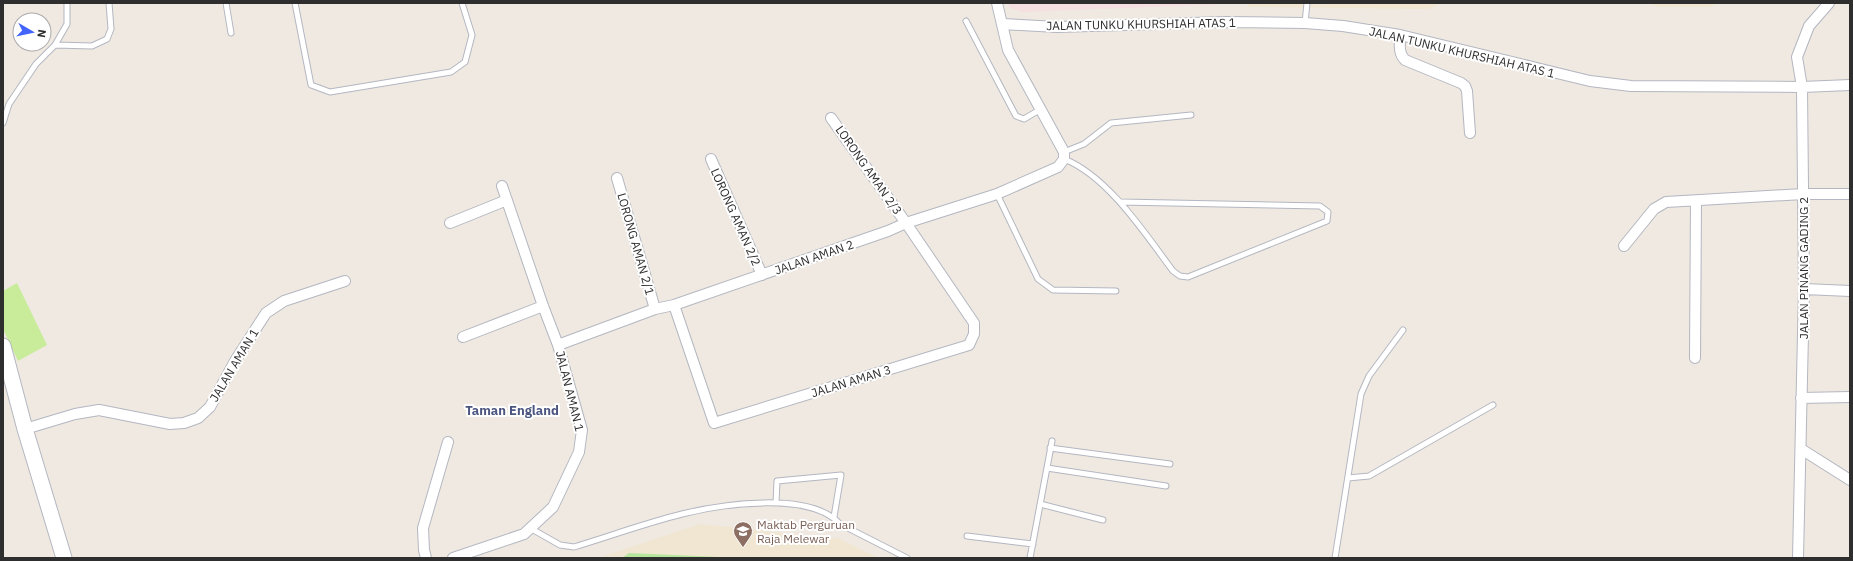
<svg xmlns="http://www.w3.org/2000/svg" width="1853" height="561" font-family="'IBM Plex Sans',sans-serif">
<rect width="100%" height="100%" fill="#efe9e1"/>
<path fill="#f0e6d1" d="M1248,3H1441L1429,9L1248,7Z
M1650,3H1717L1711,7H1657Z
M700,524L840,539L878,558H598Z"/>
<path fill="#f5dfe0" d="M1008,3H1226V4L1022,12L1009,7Z"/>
<path fill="#b6e59e" d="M629,553L742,558H622Z"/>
<path fill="#c9ec9a" d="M17,283L47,345L18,361L3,329V291Z"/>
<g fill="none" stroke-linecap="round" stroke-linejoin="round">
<g stroke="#b4b7c1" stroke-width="7">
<path id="service" d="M226,3L231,33
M295,3L311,85L330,92L451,72L465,62L472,35L462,3
M966,21L1016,116L1024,119L1041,109
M1305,23L1307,3
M55,45L92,46L107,39L111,29L109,3
M3,123L9,104L36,64L55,45L67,24V3
M1064,152L1084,144L1111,123L1191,115
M1064,159C1108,176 1146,235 1173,271L1180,276L1188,277L1327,221L1328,212L1320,206L1121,202
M997,194L1038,279L1053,290L1116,291
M1050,448L1170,464
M1047,468L1166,486
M1348,478L1369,476L1493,405
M776,503L777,481L841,475L834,517
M1040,504L1103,520
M530,528L560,545L574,547C610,536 646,523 682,514C722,504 810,491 840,524L907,558
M967,536L1033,544
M1030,558L1052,441
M1335,558L1361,394L1369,376L1403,330"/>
</g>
<g stroke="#b4b7c1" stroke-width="12">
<path id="minor" d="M1002,24L1057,27L1226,22L1305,23L1343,26L1400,35L1590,81L1631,86L1802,87L1850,85
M1400,35C1400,44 1398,53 1405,60L1461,83L1465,86L1467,91L1470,133
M711,159L762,275
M617,178L655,309
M450,223L507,200
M1624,246L1654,209L1666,202L1803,194H1850
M1804,289L1850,291
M674,305L714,423L969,345L974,334V323L906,223L831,118
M463,337L543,306
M558,345L655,309L674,305L888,231L906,223L997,194L1058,167L1064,159V152L1008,50L997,3
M1695,358L1696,201
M1801,398L1850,397
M25,429L75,414L99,410L170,424L184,423L198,418L210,407L235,361L266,313L284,301L345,281
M1801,449L1850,480
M426,558L424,550L423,528L448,442
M453,558L524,534L553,507L579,452L582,430L558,345L543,306L502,186
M1798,558L1804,289L1802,87L1797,57L1809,26L1829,3"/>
</g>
<g stroke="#b4b7c1" stroke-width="17">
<path id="secondary" d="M3,346L25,429L64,558"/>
</g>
<use href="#service" stroke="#fff" stroke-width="5"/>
<use href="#minor" stroke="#fff" stroke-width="10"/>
<use href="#secondary" stroke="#fff" stroke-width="15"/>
</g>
<defs>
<g id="university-pin" transform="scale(1)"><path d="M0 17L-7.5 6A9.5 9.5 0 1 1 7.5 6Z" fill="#8d6e63" stroke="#fff"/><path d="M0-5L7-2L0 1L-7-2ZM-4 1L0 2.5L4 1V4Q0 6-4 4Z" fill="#fff"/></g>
</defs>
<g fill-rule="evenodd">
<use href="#university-pin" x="743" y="531"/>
</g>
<g text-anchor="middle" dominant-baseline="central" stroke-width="4" stroke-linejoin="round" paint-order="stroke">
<g font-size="12" fill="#2e2e2e" stroke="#fff">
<text transform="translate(1141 24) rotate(-1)">JALAN TUNKU KHURSHIAH ATAS 1</text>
<text transform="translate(1462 52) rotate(13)">JALAN TUNKU KHURSHIAH ATAS 1</text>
<text transform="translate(869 170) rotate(55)">LORONG AMAN 2/3</text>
<text transform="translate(736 217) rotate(66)">LORONG AMAN 2/2</text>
<text transform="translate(636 244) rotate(74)">LORONG AMAN 2/1</text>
<text transform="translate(814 257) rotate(-19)">JALAN AMAN 2</text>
<text transform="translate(1803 268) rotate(-90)">JALAN PINANG GADING 2</text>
<text transform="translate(234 365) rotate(-59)">JALAN AMAN 1</text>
<text transform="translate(851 381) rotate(-17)">JALAN AMAN 3</text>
<text transform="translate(570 391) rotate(76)">JALAN AMAN 1</text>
</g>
<g font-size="12" fill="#785e54" stroke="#fff" text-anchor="start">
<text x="757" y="524">Maktab Perguruan<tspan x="757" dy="14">Raja Melewar</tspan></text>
</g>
<g font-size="13" font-weight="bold" fill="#4d5680" stroke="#fff">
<text x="512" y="410">Taman England</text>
</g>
</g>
<rect width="1853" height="561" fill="none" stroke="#2e2e2e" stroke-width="8"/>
<g transform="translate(32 32) rotate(99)"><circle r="19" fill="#ffffff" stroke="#ababab"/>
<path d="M0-3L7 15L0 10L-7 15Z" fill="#4264fb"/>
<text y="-6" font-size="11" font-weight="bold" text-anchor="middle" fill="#2e2e2e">N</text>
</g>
</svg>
